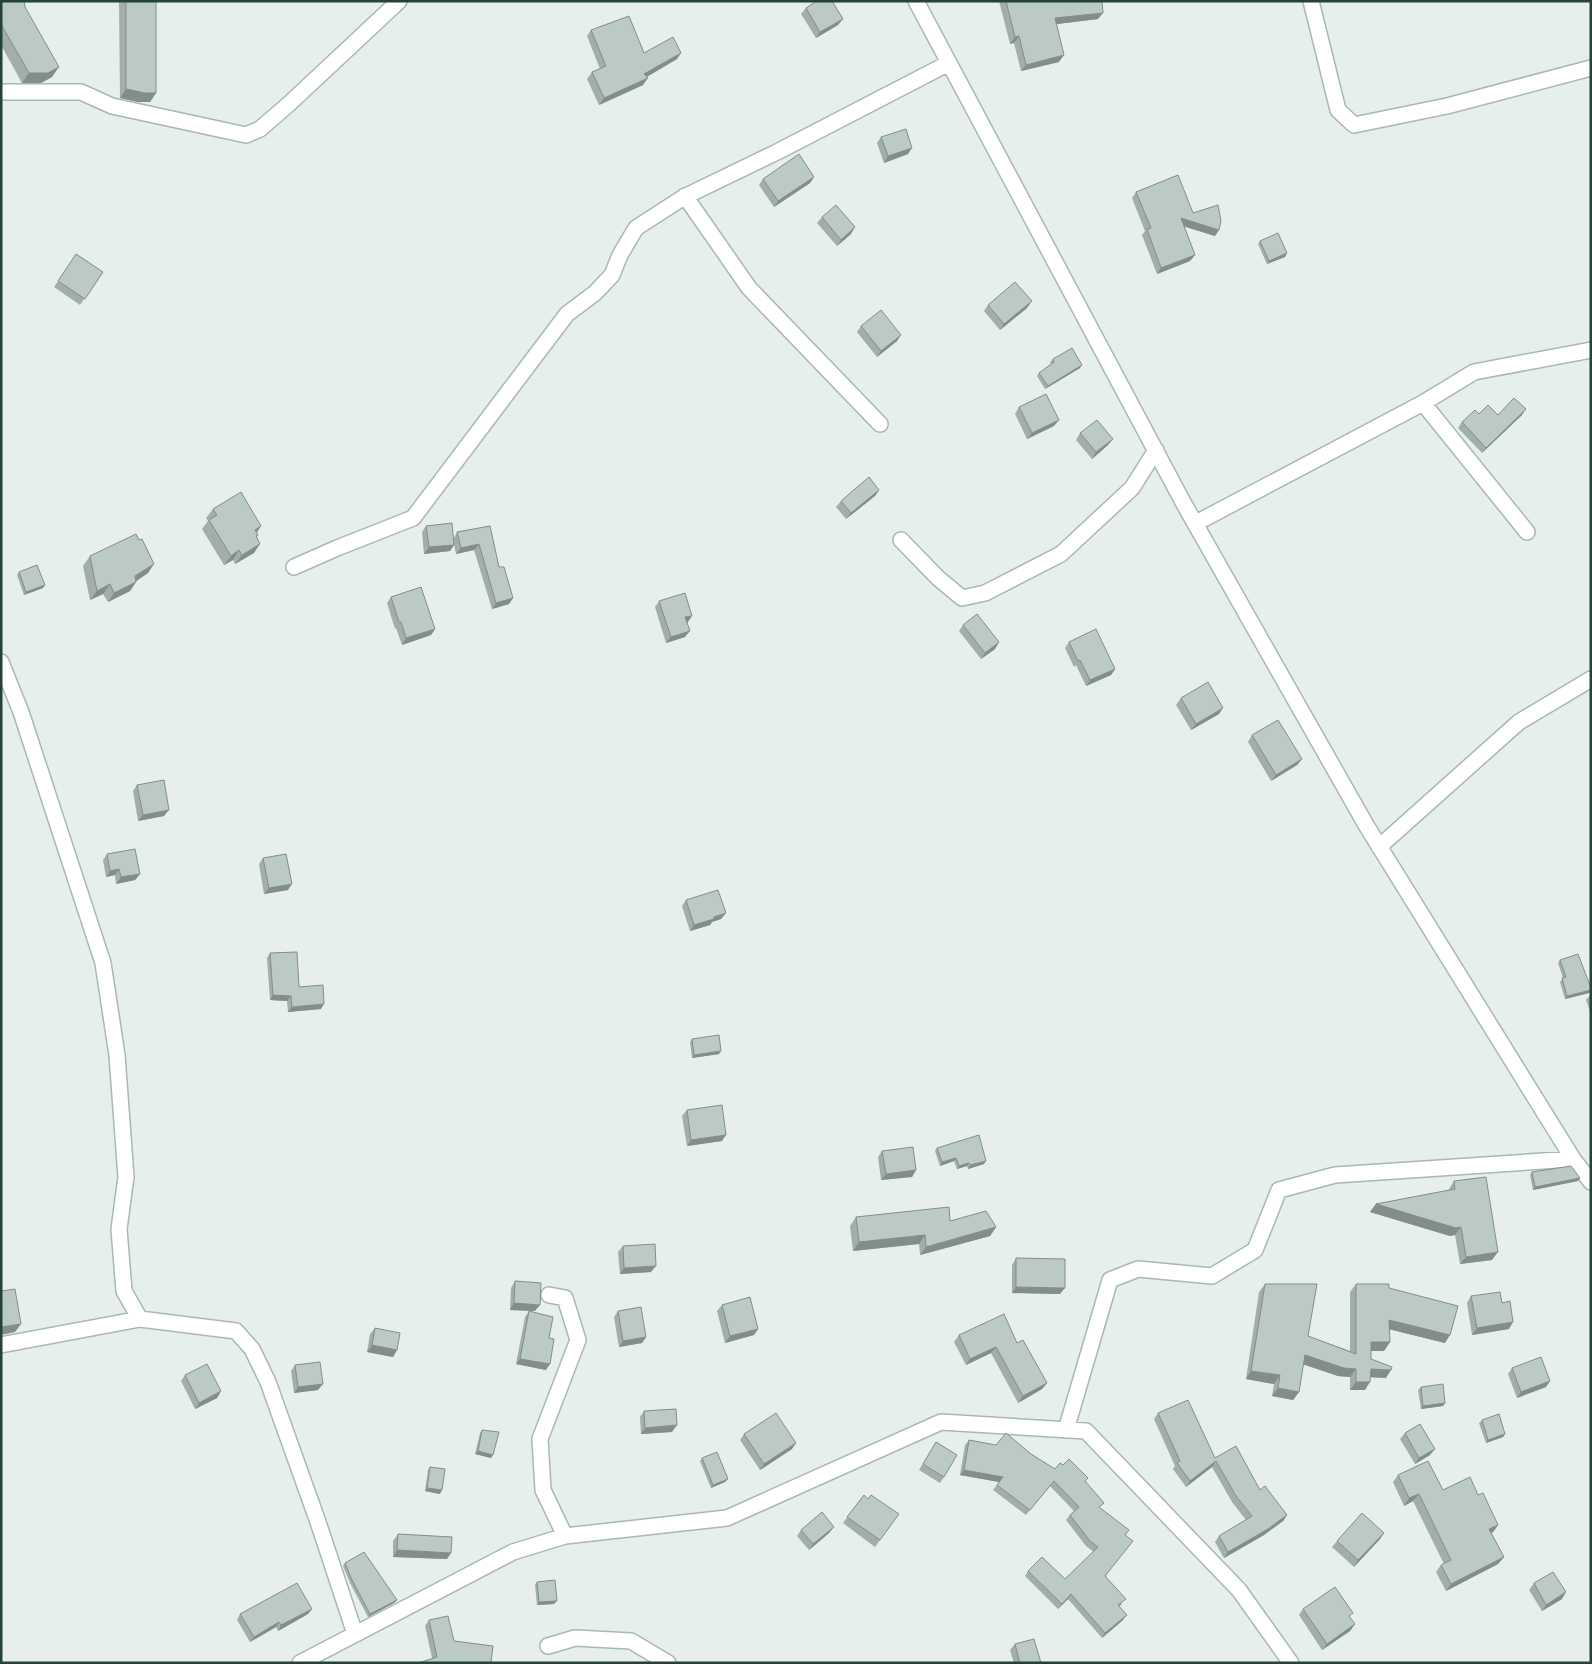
<svg xmlns="http://www.w3.org/2000/svg" width="1592" height="1664" font-family="'Fira Sans Condensed',sans-serif">
<rect width="100%" height="100%" fill="#e6efeb"/>
<g fill="none" stroke-linecap="round" stroke-linejoin="round">
<g stroke="#a8b8b2" stroke-width="18">
<path id="minor" d="M916,1L1184,504L1366,825L1573,1159L1591,1182
M1311,1L1338,110L1354,125L1447,106L1591,68
M1,92H81L112,106L246,135L260,129L290,103L399,1
M685,196L749,288L880,424
M1423,403L1527,532
M1196,523L1423,403L1474,372L1591,350
M901,540L938,578L962,598L985,593L1061,554L1132,488L1156,450
M294,567L337,548L413,518L567,314L595,293L612,275L620,255L636,228L684,197L779,151L949,63
M1,662L21,712L103,963L117,1055L126,1177L119,1229L124,1291L140,1319L236,1331L252,1349L268,1382L318,1522L355,1634
M1379,847L1519,722L1591,679
M549,1295L565,1298L578,1340L540,1439L543,1490L565,1536
M1,1345L140,1319
M1066,1430L1110,1280L1138,1269L1212,1276L1255,1250L1279,1190L1335,1175L1573,1159
M548,1646L575,1638L631,1641L668,1663
M300,1663L513,1552L565,1536L727,1518L941,1422L1086,1431L1239,1590L1291,1663"/>
</g>
<use href="#minor" stroke="#fff" stroke-width="15"/>
</g>
<path fill="#a1aea9" d="M1,1L25,7L52,77L41,83H22L1,45Z
M119,1H156V93L150,102H138L120,98Z
M999,1H1102L1098,19L1056,24L1059,62L1021,71L1014,43L1010,44Z
M806,8L838,25L816,38L801,14Z
M591,30L644,53L677,59L646,77L643,85L599,105L587,79L592,72L600,69L587,36Z
M881,137L908,154L884,163L877,143Z
M814,177L810,183L774,207L759,185L763,179Z
M1136,192L1193,213L1215,236L1184,226L1195,255L1190,261L1157,274L1142,235L1145,231L1132,198Z
M822,217L851,234L837,246L817,223Z
M1260,241L1287,253L1285,257L1267,264L1258,244Z
M76,254L103,272L80,305L54,287Z
M988,305L1027,308L1000,330L984,311Z
M861,326L897,341L877,357L857,332Z
M1053,359L1080,368L1045,389L1037,376L1039,373L1051,364L1050,362Z
M1019,407L1054,426L1027,439L1015,414Z
M1479,414L1498,415H1522L1482,453L1458,428L1462,422Z
M1080,433L1108,445L1092,459L1076,440Z
M879,490L875,496L846,519L836,507L841,501Z
M213,509L261,526L257,532L258,535L257,537L254,553L235,564L233,560L224,565L202,529L208,521L206,518Z
M426,526L454,538L457,532L490,526L499,567L513,598L509,604L492,609L474,550L456,554L454,544L450,551L424,554L422,532Z
M90,556L148,573L136,581V582L130,591L108,602L103,594L90,600L83,566Z
M19,572L43,588L24,595L17,575Z
M391,597L435,629L431,635L402,645L396,628L395,629L387,603Z
M659,601L688,622L685,637L666,643L655,607Z
M963,625L995,649L981,659L959,631Z
M1069,642L1115,669L1111,675L1086,686L1076,665L1074,667L1065,648Z
M1181,698L1219,714L1191,730L1176,705Z
M1252,735L1302,759L1297,765L1271,781L1248,742Z
M137,785L164,816L138,821L133,791Z
M107,854L140,874L135,880L116,884L115,875L106,877L103,860Z
M263,858L288,890L264,894L259,864Z
M686,900L721,919L712,922L710,925L690,931L682,906Z
M270,953L299,987L321,1009L288,1012L287,1001L270,1000L267,958Z
M1560,960L1591,988V992L1589,993L1565,999L1560,982L1563,978L1558,963Z
M1591,994V1014L1586,1000Z
M692,1039L719,1054L692,1058L690,1042Z
M687,1110L722,1141L687,1146L682,1116Z
M937,1148L984,1164L968,1169L967,1166L957,1169L954,1161L940,1166L935,1151Z
M882,1151L916,1170L912,1177L881,1180L878,1157Z
M1532,1172L1580,1178L1578,1181L1533,1190L1530,1175Z
M1454,1181L1492,1260L1460,1264L1455,1235L1450,1236L1370,1212L1376,1204L1449,1190V1189Z
M856,1217L950,1221L996,1227L990,1236L920,1255L919,1244L853,1251L850,1226Z
M623,1246L651,1272L620,1274L618,1252Z
M1016,1258L1060,1294L1012,1293V1265Z
M515,1281L535,1311L510,1310L511,1288Z
M1265,1284L1308,1336L1350,1351V1292L1356,1284L1389,1288L1445,1343L1389,1329L1390,1342L1384,1351H1371V1359L1386,1378L1371,1377L1365,1390H1350V1377L1338,1376L1303,1364L1299,1392L1293,1400L1272,1396L1274,1384L1246,1379L1259,1292Z
M1471,1296L1502,1303L1509,1329L1472,1335L1467,1303Z
M722,1305L758,1329L754,1335L725,1343L717,1311Z
M529,1311L549,1338L546,1370L516,1364L525,1317Z
M618,1311L646,1337L642,1343L619,1347L614,1317Z
M375,1328L397,1350L393,1357L367,1352L370,1334Z
M959,1335L1017,1343L1047,1383L1042,1389L1018,1403L991,1353L966,1365L954,1342Z
M295,1365L318,1390L294,1393L291,1371Z
M1512,1368L1546,1387L1517,1398L1508,1374Z
M185,1375L221,1391L217,1398L195,1409L181,1381Z
M1421,1387L1445,1403L1443,1406L1421,1409L1418,1390Z
M644,1411L672,1432L641,1434L640,1417Z
M1158,1413L1215,1458L1260,1490L1287,1515L1283,1521L1264,1535L1224,1558L1215,1542L1219,1536L1246,1520L1232,1502L1212,1467L1186,1487L1173,1469L1175,1466L1154,1419Z
M1482,1420L1505,1434L1503,1437L1486,1443L1479,1423Z
M482,1430L491,1458L475,1454L480,1433Z
M1405,1433L1430,1455L1415,1464L1400,1439Z
M744,1434L792,1449L760,1470L740,1440Z
M969,1440L1031,1454L1055,1469L1086,1481L1100,1508L1125,1535L1106,1576L1122,1604L1119,1607L1123,1620L1102,1638L1068,1599L1058,1609L1025,1576L1028,1571L1065,1579L1094,1552L1086,1546L1066,1520L1070,1515L1074,1511L1050,1486L1026,1515L993,1490L999,1482L960,1475L965,1445Z
M936,1442L944,1477L940,1483L919,1470Z
M702,1458L725,1482L711,1488L700,1461Z
M430,1467L440,1494L425,1491L428,1470Z
M1398,1475L1443,1490L1478,1495L1498,1525L1493,1532L1491,1533L1504,1557L1498,1564L1446,1591L1436,1572L1441,1565L1444,1564L1413,1501L1404,1506L1393,1482Z
M864,1495L868,1499L899,1514L875,1547L843,1523Z
M801,1530L829,1533L809,1550L797,1536Z
M398,1534L447,1559L393,1557V1541Z
M1380,1539L1354,1567L1332,1547L1337,1541Z
M345,1563L397,1600L394,1603L368,1617L350,1583L343,1566Z
M537,1582L554,1604L537,1605L535,1585Z
M1534,1583L1562,1599L1542,1611L1529,1590Z
M312,1609L308,1614L278,1631L276,1627L250,1642L237,1620L240,1614Z
M1303,1609L1355,1624L1350,1631L1322,1650L1299,1615Z
M429,1620L454,1641L491,1663L432,1658L425,1626Z
M1015,1644L1041,1663H1014L1010,1650Z"/>
<path fill="#838d89" d="M1103,13L1098,19L1050,25L1055,18Z
M843,19L838,25L816,38L820,32Z
M1019,36L1014,43L1010,44L1015,37Z
M681,53L677,59L640,81L644,74Z
M1064,55L1059,62L1021,71L1026,65Z
M59,67L52,77L41,83H22L29,73Z
M648,78L643,85L599,105L604,98Z
M126,89L156,93L150,102H138L120,98Z
M912,148L908,154L884,163L888,156Z
M814,177L810,183L774,207L778,201Z
M1181,218L1219,230L1215,236L1176,224Z
M855,227L851,234L837,246L841,240Z
M1287,253L1285,257L1267,264L1269,261Z
M1195,255L1190,261L1157,274L1161,268Z
M1032,301L1027,308L1000,330L1004,324Z
M901,335L897,341L877,357L881,351Z
M1082,365L1080,368L1045,389L1048,386Z
M1526,409L1522,415L1482,453L1486,448Z
M1059,420L1054,426L1027,439L1032,433Z
M1113,439L1108,445L1092,459L1096,452Z
M879,490L875,496L846,519L851,513Z
M261,526L255,535V530Z
M260,544L254,553L235,564L242,555Z
M479,544L474,550L456,554L461,548Z
M454,545L450,551L424,554L429,547Z
M239,550L233,560L224,565L231,556Z
M154,564L148,573L129,586L135,576Z
M136,582L130,591L108,602L114,593Z
M110,584L103,594L90,600L97,591Z
M45,585L43,588L24,595L26,592Z
M513,598L509,604L492,609L496,603Z
M692,616L688,622L681,624L685,617Z
M435,629L431,635L402,645L406,638Z
M690,631L685,637L666,643L671,637Z
M999,642L995,649L981,659L985,653Z
M1115,669L1111,675L1086,686L1090,680Z
M1223,708L1219,714L1191,730L1196,724Z
M1302,759L1297,765L1271,781L1276,775Z
M169,810L164,816L138,821L143,815Z
M119,869L115,875L106,877L110,871Z
M140,874L135,880L116,884L121,877Z
M292,884L288,890L264,894L269,888Z
M726,913L721,919L712,922L710,925L690,931L694,925L714,917Z
M1591,990L1589,993L1565,999L1567,996Z
M273,995L291,996L287,1001L270,1000Z
M324,1004L321,1009L288,1012L292,1007Z
M721,1051L719,1054L692,1058L694,1055Z
M726,1135L722,1141L687,1146L691,1140Z
M956,1158L954,1161L940,1166L942,1162Z
M986,1161L984,1164L968,1169L970,1165Z
M969,1163L967,1166L957,1169L959,1166Z
M916,1170L912,1177L881,1180L886,1174Z
M1580,1178L1578,1181L1533,1190L1535,1187Z
M1376,1204L1461,1227L1455,1235L1450,1236L1370,1212Z
M996,1227L990,1236L920,1255L926,1247Z
M925,1235L919,1244L853,1251L859,1242Z
M1498,1252L1492,1260L1460,1264L1466,1257Z
M656,1266L651,1272L620,1274L624,1268Z
M1016,1287L1065,1288L1060,1294L1012,1293Z
M514,1303L540,1305L535,1311L510,1310Z
M1389,1320L1450,1335L1445,1343L1384,1328Z
M1513,1322L1509,1329L1472,1335L1477,1328Z
M21,1324L15,1332L1,1335V1327Z
M758,1329L754,1335L725,1343L730,1336Z
M646,1337L642,1343L619,1347L623,1341Z
M1371,1342H1390L1384,1351H1365Z
M372,1345L397,1350L393,1357L367,1352Z
M996,1347L991,1353L966,1365L970,1359Z
M1305,1355L1356,1369L1350,1377L1338,1376L1299,1363Z
M520,1359L550,1364L546,1370L516,1364Z
M1371,1369L1391,1370L1386,1378L1365,1377Z
M1251,1371L1280,1375L1274,1384L1246,1379Z
M1550,1381L1546,1387L1517,1398L1521,1392Z
M1356,1382H1370L1365,1390H1350Z
M1047,1383L1042,1389L1018,1403L1023,1396Z
M323,1384L318,1390L294,1393L298,1387Z
M1278,1388L1299,1392L1293,1400L1272,1396Z
M221,1391L217,1398L195,1409L199,1403Z
M1445,1403L1443,1406L1421,1409L1423,1406Z
M677,1425L672,1432L641,1434L645,1428Z
M1505,1434L1503,1437L1486,1443L1488,1440Z
M796,1443L792,1449L760,1470L764,1464Z
M1435,1449L1430,1455L1415,1464L1419,1458Z
M478,1451L493,1455L491,1458L475,1454Z
M1216,1461L1212,1467L1186,1487L1190,1481Z
M964,1470L1003,1477L999,1482L960,1475Z
M728,1479L725,1482L711,1488L713,1485Z
M427,1488L442,1490L440,1494L425,1491Z
M1419,1494L1413,1501L1404,1506L1409,1498Z
M1287,1515L1283,1521L1264,1535L1224,1558L1228,1552Z
M1498,1525L1493,1532L1484,1537L1489,1529Z
M834,1527L829,1533L809,1550L813,1544Z
M1384,1533L1380,1539L1354,1567L1358,1560Z
M397,1550L451,1553L447,1559L393,1557Z
M1504,1557L1498,1564L1446,1591L1451,1584Z
M1566,1592L1562,1599L1542,1611L1546,1605Z
M1071,1594L1068,1599L1058,1609L1062,1604Z
M397,1600L394,1603L368,1617L370,1614Z
M557,1601L554,1604L537,1605L539,1602Z
M312,1609L308,1614L278,1631L281,1625Z
M1127,1615L1123,1620L1102,1638L1105,1633Z
M279,1622L276,1627L250,1642L254,1637Z
M1355,1624L1350,1631L1322,1650L1327,1644Z"/>
<path fill="#bbcac4" stroke="#838d89" d="M1,1H24L25,7L59,67L48,73H29L2,26L1,21Z
M126,1H156V93H145L126,89Z
M817,1H832L843,19L820,32L806,8Z
M1006,1H1102L1103,13L1055,18L1064,55L1026,65L1019,36L1015,37Z
M629,16L644,53L673,37L681,53L644,74L648,78L604,98L592,72L606,66L591,30Z
M906,129L912,148L888,156L881,137Z
M799,154L814,177L778,201L763,179Z
M1178,175L1193,213L1218,205L1221,221L1219,230L1181,218L1195,255L1161,268L1147,229L1151,228L1136,192Z
M836,205L855,227L841,240L822,217Z
M1278,233L1287,253L1269,261L1260,241Z
M76,254L103,272L85,299L58,281Z
M1015,282L1032,301L1004,324L988,305Z
M881,310L901,335L881,351L861,326Z
M1072,348L1082,365L1048,386L1039,373L1054,362L1053,359Z
M1046,394L1059,420L1032,433L1019,407Z
M1514,398L1526,409L1486,448L1462,422L1475,410L1479,414L1488,405L1498,415Z
M1097,420L1113,439L1096,452L1080,433Z
M869,477L879,490L851,513L841,501Z
M241,492L261,526L255,530L258,535L256,536L260,544L242,555L239,550L231,556L209,520L217,515L213,509Z
M452,523L454,545L429,547L426,526Z
M490,526L499,567H504L513,598L496,603L479,544L461,548L457,532Z
M136,534L139,540L142,539L154,564L135,576L136,582L114,593L110,584L97,591L90,556Z
M37,565L45,585L26,592L19,572Z
M421,587L435,629L406,638L401,622H399L391,597Z
M685,593L692,616L685,617L690,631L671,637L659,601Z
M977,614L999,642L985,653L963,625Z
M1096,629L1115,669L1090,680L1080,660L1078,661L1069,642Z
M1208,682L1223,708L1196,724L1181,698Z
M1278,720L1302,759L1276,775L1252,735Z
M164,780L169,810L143,815L137,785Z
M135,849L140,874L121,877L119,869L110,871L107,854Z
M286,854L292,884L269,888L263,858Z
M718,890L726,913L714,917V919L694,925L686,900Z
M297,952L299,987L323,985L324,1004L292,1007L291,996L273,995L270,953Z
M1578,954L1591,988V990L1567,996L1562,978L1566,977L1560,960Z
M719,1035L721,1051L694,1055L692,1039Z
M722,1105L726,1135L691,1140L687,1110Z
M979,1135L986,1161L970,1165L969,1163L959,1166L956,1158L942,1162L937,1148Z
M913,1147L916,1170L886,1174L882,1151Z
M1571,1166L1580,1178L1535,1187L1532,1172Z
M1486,1177L1498,1252L1466,1257L1461,1227L1456,1228L1376,1204L1455,1189L1454,1181Z
M949,1207L950,1221L986,1211L996,1227L926,1247L925,1235L859,1242L856,1217Z
M655,1244L656,1266L624,1268L623,1246Z
M1016,1258L1065,1259V1288L1016,1287Z
M515,1281L541,1283L540,1305L514,1303Z
M1265,1284H1317L1308,1336L1356,1354V1284H1389V1288L1458,1306L1450,1335L1389,1320L1390,1342H1371V1359L1392,1367L1391,1370L1371,1369L1370,1382H1356V1369L1344,1368L1305,1355L1299,1392L1278,1388L1280,1375L1251,1371Z
M15,1289L21,1324L1,1327V1291Z
M1500,1292L1502,1303L1510,1301L1513,1322L1477,1328L1471,1296Z
M750,1297L758,1329L730,1336L722,1305Z
M641,1307L646,1337L623,1341L618,1311Z
M529,1311L553,1317L549,1338L554,1339L550,1364L520,1359Z
M1004,1314L1017,1343L1023,1340L1047,1383L1023,1396L996,1347L970,1359L959,1335Z
M375,1328L400,1333L397,1350L372,1345Z
M1541,1357L1550,1381L1521,1392L1512,1368Z
M320,1362L323,1384L298,1387L295,1365Z
M207,1364L221,1391L199,1403L185,1375Z
M1443,1384L1445,1403L1423,1406L1421,1387Z
M1188,1400L1215,1458L1236,1446L1260,1490L1265,1486L1287,1515L1268,1529L1228,1552L1219,1536L1252,1516L1236,1496L1216,1461L1190,1481L1177,1463L1180,1461L1158,1413Z
M676,1409L677,1425L645,1428L644,1411Z
M776,1413L796,1443L764,1464L744,1434Z
M1499,1414L1505,1434L1488,1440L1482,1420Z
M1420,1424L1435,1449L1419,1458L1405,1433Z
M482,1430L499,1432L493,1455L478,1451Z
M1006,1433L1031,1454L1055,1469L1060,1463L1063,1465L1069,1459L1088,1478L1085,1481L1104,1503L1099,1507L1129,1530L1125,1535L1133,1541L1105,1576L1126,1599L1118,1605L1127,1615L1105,1633L1071,1594L1062,1604L1028,1571L1042,1557L1065,1579L1098,1547L1090,1541L1070,1515L1079,1507L1054,1481L1030,1510L997,1485L1003,1477L964,1470L969,1440L996,1445Z
M936,1442L957,1455L944,1477L923,1464Z
M717,1452L728,1479L713,1485L702,1458Z
M1428,1461L1443,1490L1470,1477L1478,1495L1483,1493L1498,1525L1489,1529L1504,1557L1451,1584L1441,1565L1451,1560L1419,1494L1409,1498L1398,1475Z
M430,1467L445,1469L442,1490L427,1488Z
M864,1495L868,1499L871,1495L899,1514L880,1540L847,1517Z
M822,1512L834,1527L813,1544L801,1530Z
M1362,1513L1384,1533L1358,1560L1337,1541Z
M398,1534L452,1537L451,1553L397,1550Z
M364,1552L397,1600L370,1614L352,1580L345,1563Z
M1553,1572L1566,1592L1546,1605L1534,1583Z
M555,1580L557,1601L539,1602L537,1582Z
M297,1583L312,1609L281,1625L279,1622L254,1637L240,1614Z
M1335,1587L1353,1613L1349,1616L1355,1624L1327,1644L1303,1609Z
M448,1616L454,1641L493,1646L491,1663H418L437,1657L429,1620Z
M1034,1639L1041,1663H1020L1015,1644Z"/>
<rect width="1592" height="1664" fill="none" stroke="#24423a" stroke-width="5"/>
</svg>
